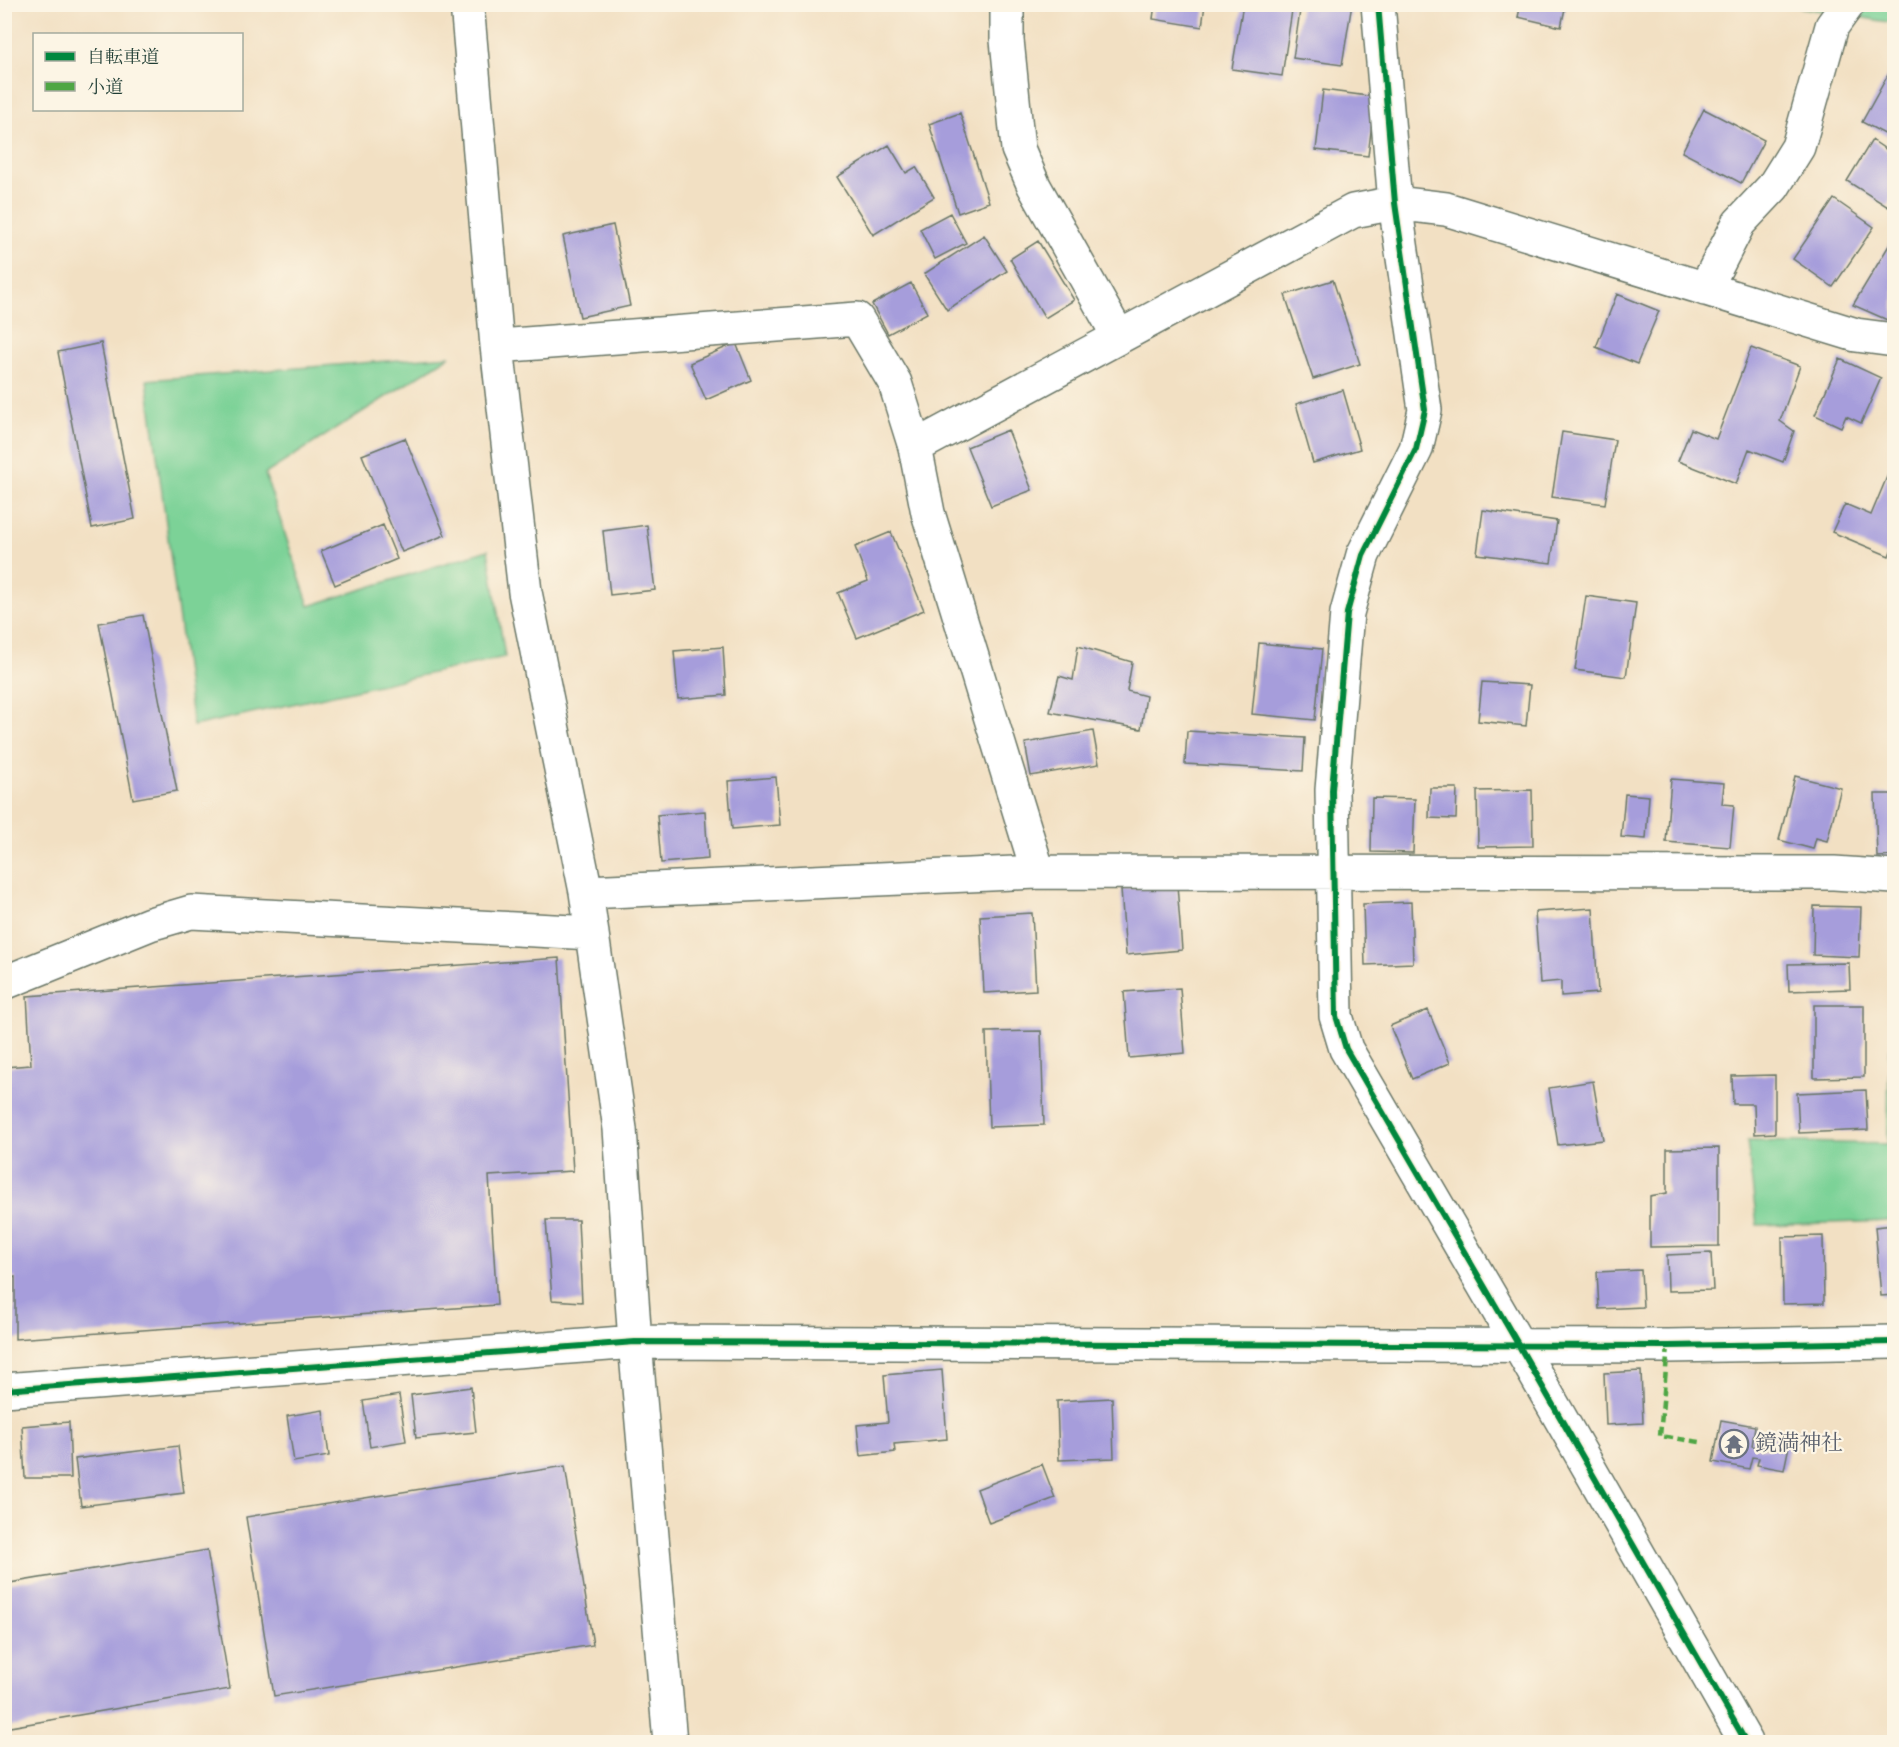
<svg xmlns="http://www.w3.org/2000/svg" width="1899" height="1747" font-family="Vollkorn,'Noto Serif JP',serif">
<rect width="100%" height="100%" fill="#fcf5e5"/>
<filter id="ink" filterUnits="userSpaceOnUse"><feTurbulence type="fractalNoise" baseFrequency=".0167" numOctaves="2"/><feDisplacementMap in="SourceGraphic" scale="12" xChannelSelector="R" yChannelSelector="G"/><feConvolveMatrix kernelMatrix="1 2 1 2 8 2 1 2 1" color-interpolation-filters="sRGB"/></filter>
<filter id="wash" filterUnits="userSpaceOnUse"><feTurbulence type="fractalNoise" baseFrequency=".008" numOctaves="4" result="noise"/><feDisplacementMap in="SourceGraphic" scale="24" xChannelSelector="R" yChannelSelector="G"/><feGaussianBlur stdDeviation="1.35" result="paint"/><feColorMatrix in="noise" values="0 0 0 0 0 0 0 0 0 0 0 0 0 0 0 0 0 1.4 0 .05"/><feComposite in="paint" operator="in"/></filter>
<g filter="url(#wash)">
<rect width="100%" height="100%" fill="#f2e0c3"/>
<path fill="#7cd297" stroke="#4e8866" stroke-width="1.5" d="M1787,5H1894V23Z
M450,356L265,474L309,606L488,550L505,657L193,726L147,380Z
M1889,1049H1894V1221L1757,1225L1747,1141L1888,1144Z"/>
<g id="blocks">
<path fill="#a69ddb" d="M1155,4H1205L1202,27L1153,19Z
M1243,4H1293L1282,76L1232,69Z
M1301,4H1352L1342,65L1293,58Z
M1521,4H1566L1561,27L1518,17Z
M1894,64V139L1862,122Z
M1323,90L1375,97L1368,156L1316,150Z
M1704,109L1764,140L1741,183L1682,152Z
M960,113L989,202L958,213L929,124Z
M1872,140L1894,155V195L1888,207L1847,181Z
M889,145L906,173L916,167L934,197L873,235L837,177Z
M1834,199L1874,227L1833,287L1793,259Z
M950,213L966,243L935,259L920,229Z
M613,225L630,306L580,317L563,236Z
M984,235L1007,271L947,310L924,274Z
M1038,241L1074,300L1045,318L1010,259Z
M1891,242L1894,245V320L1892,322L1853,305Z
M1333,280L1360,364L1313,379L1285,295Z
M911,283L927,313L888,334L872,304Z
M1617,294L1659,311L1637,364L1596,347Z
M101,343L135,519L92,528L58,352Z
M736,343L751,380L706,400L690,363Z
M1751,348L1800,366L1780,421L1794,431L1783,462L1749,449L1736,484L1678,461L1691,429L1716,439Z
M1840,359L1881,378L1861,423L1846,416L1841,427L1815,415Z
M1343,390L1360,449L1313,463L1296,404Z
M1008,430L1032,490L991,506L967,447Z
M1562,432L1615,440L1605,504L1552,497Z
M405,438L445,535L402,552L362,455Z
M1894,460V543L1889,556L1832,532L1845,504L1871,515Z
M1483,510L1557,521L1551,563L1477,554Z
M383,525L397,559L335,585L321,551Z
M647,525L655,590L610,595L603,531Z
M891,532L924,610L857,638L838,593L868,581L855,547Z
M1586,596L1636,603L1626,677L1575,670Z
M143,615L177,791L133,799L99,623Z
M1259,643L1322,649L1315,720L1252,714Z
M1078,646L1132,662L1127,691L1146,696L1141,729L1050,712L1059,676L1073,680Z
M723,647L726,695L678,699L674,651Z
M1482,682L1530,685L1526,726L1478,721Z
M1093,731L1099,764L1031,776L1025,743Z
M1187,731L1305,738L1303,771L1185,764Z
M1795,776L1841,788L1827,841L1816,838L1813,849L1779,840Z
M776,777L780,825L732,829L728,781Z
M1671,779L1724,783L1722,804L1734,805L1730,847L1666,842Z
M1430,788H1457L1456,819L1429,818Z
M1532,790L1533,846L1478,847L1477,791Z
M1625,794L1649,796L1646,839L1621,837Z
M1875,794H1894V856L1877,857Z
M1372,798L1415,799L1413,853L1371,852Z
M705,811L708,859L661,863L657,815Z
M1177,885L1182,950L1126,955L1121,889Z
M1411,902L1413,963L1365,965L1363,904Z
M1814,906L1861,907L1859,957L1813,955Z
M1593,908L1598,993L1561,996V981L1540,983L1535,912Z
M1032,913L1036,990L984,993L980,916Z
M559,958L573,1171L489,1176L497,1305L15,1339V1277L4,1279V1067L31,1065L27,996Z
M1849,963L1850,989L1789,991L1788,964Z
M1180,988L1185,1053L1129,1058L1124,992Z
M1814,1005H1864V1077L1814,1078Z
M1428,1010L1450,1063L1412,1079L1390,1026Z
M1041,1031L1044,1125L989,1127L986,1032Z
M1775,1075V1133L1755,1134L1754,1104H1733L1732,1076Z
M1593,1081L1603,1140L1558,1145L1549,1088Z
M1866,1090L1868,1130L1799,1133L1797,1093Z
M1719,1148V1246L1650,1247V1196L1667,1193V1149Z
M546,1220H578L582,1302L552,1300Z
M1894,1225V1295L1881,1296L1875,1227Z
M1823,1236L1824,1303L1783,1304L1782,1237Z
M1711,1253L1713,1290L1668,1291L1667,1255Z
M1641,1270L1643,1307L1599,1309L1597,1272Z
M942,1370L947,1439L894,1444L895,1452L860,1456L857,1425L888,1422L884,1375Z
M1641,1371L1643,1423L1606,1425L1604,1373Z
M471,1387L476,1432L416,1438L411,1395Z
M399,1395L406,1441L370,1447L363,1401Z
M1112,1398L1114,1458L1059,1460L1057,1401Z
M323,1410L329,1456L294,1462L287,1416Z
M1721,1420L1755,1426L1752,1446L1767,1449L1770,1437L1790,1441L1784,1470L1757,1465L1759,1458L1752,1457L1749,1469L1713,1462Z
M69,1422L71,1478H25L22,1426Z
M178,1446L184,1493L81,1506L75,1459Z
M1042,1464L1055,1498L989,1523L977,1489Z
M565,1466L593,1645L274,1696L246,1517Z
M207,1550L230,1689L4,1728V1584Z"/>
</g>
</g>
<g filter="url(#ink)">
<use href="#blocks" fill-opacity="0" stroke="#697666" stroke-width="1.5"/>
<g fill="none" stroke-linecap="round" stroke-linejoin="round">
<g stroke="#697666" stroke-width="36">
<path id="minor" d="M467,4L497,346L525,592L586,892L620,1129L635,1342L670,1742
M1007,4V40L1018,149L1034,186L1119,337
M1378,4L1395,203L1425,410L1416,449L1363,555L1347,613L1332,790L1336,1016L1346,1049L1518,1344L1746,1742
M1705,289L1739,223L1773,187L1798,147L1832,26L1848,4
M497,346L857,319L895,383L915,447
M1038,872L928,513L915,447L1353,211L1395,203L1446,209L1856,335L1894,340
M586,892L1038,872L1834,873L1894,877
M4,983L150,924L191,912L592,933
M4,1390L635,1342L1668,1346L1894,1342"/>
</g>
<use href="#minor" stroke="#fff" stroke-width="33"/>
<path stroke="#4fa644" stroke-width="4.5" stroke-dasharray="9 4.5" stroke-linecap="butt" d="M1668,1346L1660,1436L1700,1442"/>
<g stroke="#fcf5e5" stroke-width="10">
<path id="cycleway" d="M1378,4L1395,203L1425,410L1416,449L1363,555L1347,613L1332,790L1336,1016L1346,1049L1518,1344L1746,1742
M4,1390L635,1342L1668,1346L1894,1342"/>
</g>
<use href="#cycleway" stroke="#00873e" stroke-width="6"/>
</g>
</g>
<defs>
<g id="temple-ring" transform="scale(1.5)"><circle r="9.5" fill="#fcf5e5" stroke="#6b7280" stroke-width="1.5"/><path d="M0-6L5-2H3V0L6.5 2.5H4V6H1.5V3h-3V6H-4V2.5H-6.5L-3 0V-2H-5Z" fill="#6b7280"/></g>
</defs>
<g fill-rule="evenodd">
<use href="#temple-ring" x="1734" y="1444"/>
</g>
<g text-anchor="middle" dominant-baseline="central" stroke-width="4.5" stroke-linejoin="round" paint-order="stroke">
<g font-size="22" fill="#5b616d" stroke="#fcf5e5" text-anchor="start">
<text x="1755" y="1444">鏡満神社</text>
</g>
</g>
<rect width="1899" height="1747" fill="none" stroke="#fcf5e5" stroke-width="24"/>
<rect x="33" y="33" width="210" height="78" fill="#fcf5e5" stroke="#a4ab9e" stroke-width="1.5"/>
<rect x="45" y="52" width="30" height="9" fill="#00873e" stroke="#a4ab9e" stroke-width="1.5"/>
<text x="87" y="63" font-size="18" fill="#1f3d34">自転車道</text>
<rect x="45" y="82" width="30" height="9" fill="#4fa644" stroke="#a4ab9e" stroke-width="1.5"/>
<text x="87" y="93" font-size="18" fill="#1f3d34">小道</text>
</svg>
